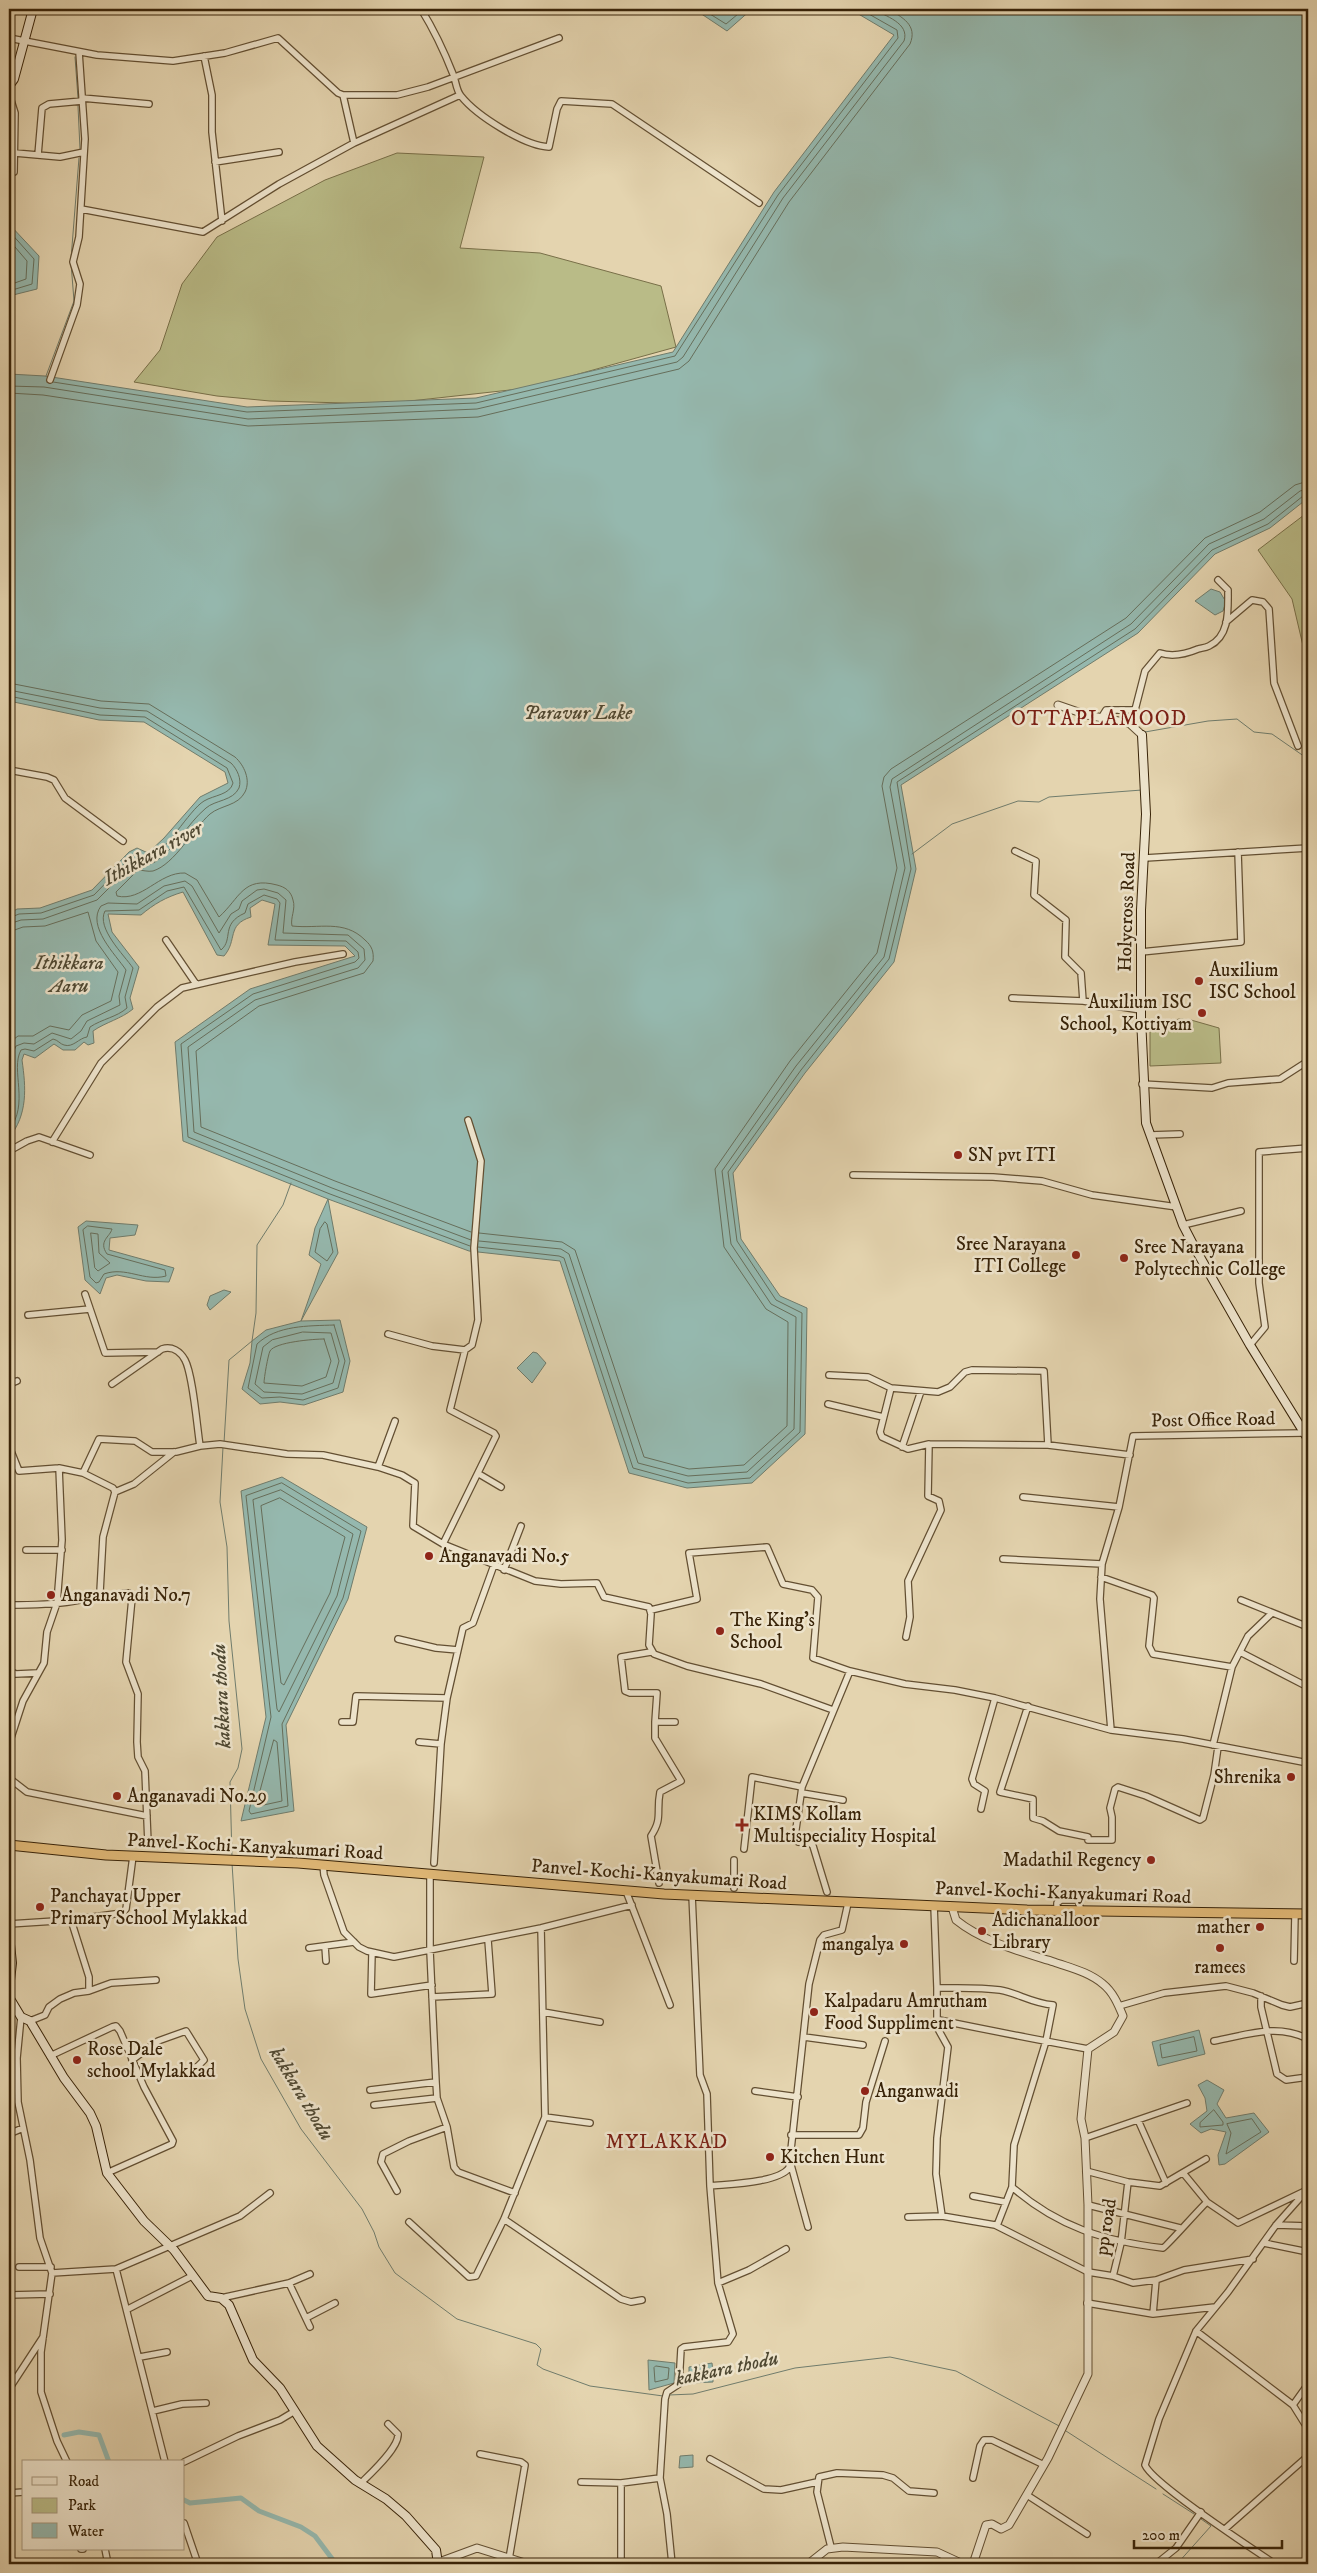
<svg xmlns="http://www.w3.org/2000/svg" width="1317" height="2573" font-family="'IM FELL DW Pica',serif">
<rect width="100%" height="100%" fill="#e4d4af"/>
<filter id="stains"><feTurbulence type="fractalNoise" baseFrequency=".004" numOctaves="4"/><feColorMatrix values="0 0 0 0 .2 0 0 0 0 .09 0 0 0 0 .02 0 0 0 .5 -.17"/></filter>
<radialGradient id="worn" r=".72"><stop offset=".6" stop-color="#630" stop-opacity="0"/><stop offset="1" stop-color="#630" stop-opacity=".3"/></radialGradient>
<path fill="#b9bb87" stroke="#786f48" d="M397,153L484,157L460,248L540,253L661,286L676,347L528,388L383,404L270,401L217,396L134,382L160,350L182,284L217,237L325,180Z
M1308,512V667L1292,599L1258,550Z
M1179,1019L1191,1020L1219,1028L1221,1063L1150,1066V1020L1165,1023Z"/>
<path fill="#95b8ae" stroke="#707c6c" d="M694,9H752L727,31Z
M850,9H1308V498L1270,528L1215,554L1138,633L901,785L916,869L894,962L805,1073L733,1173L741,1239L780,1296L807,1308L805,1434L752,1483L687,1488L629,1473L560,1261L469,1251L328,1199L338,1253L301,1321L340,1320L350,1361L343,1392L304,1405L280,1402L260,1404L242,1389L250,1363L252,1341L266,1330L301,1321L321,1264L309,1255L315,1228L328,1199L183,1141L175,1042L250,989L355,956L345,946L268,945L275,904L262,900L250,908L251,917C226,925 238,940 224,956L217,955L183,892C166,897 154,904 141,915L108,914L112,932L139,967L130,998L133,1009C121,1019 106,1022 93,1031L94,1043L88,1045L84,1042L75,1050H63L54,1044L35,1058L24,1054L22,1060C26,1088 28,1114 9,1138V914L17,909L40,908L92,890L129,852L137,848L148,853L164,838L200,797L228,783L225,772L144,722L99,720L9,701V374L45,376L247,407L476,398L673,352L774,192L894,35Z
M9,224L39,256L37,289L9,296Z
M1211,589L1220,592L1226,602L1223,611L1215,615L1195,601Z
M86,1221L138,1225L135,1235L110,1238L109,1250L174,1268L169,1282L146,1281L117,1275L106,1278L100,1294L85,1280L78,1227Z
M224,1290L231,1292L210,1310L207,1305L210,1296Z
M533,1352L537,1353L546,1363L532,1383L517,1368Z
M282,1477L367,1527L348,1599L286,1725L294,1811L241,1821L266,1717L241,1491Z
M1199,2030L1205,2054L1158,2066L1152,2042Z
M1207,2080L1224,2090L1217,2104L1226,2118L1254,2113L1269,2132L1225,2164L1219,2165L1218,2155L1226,2132L1211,2129L1201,2133L1190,2124L1207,2111L1205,2098L1198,2085Z
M648,2360L675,2363L674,2383L649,2390Z
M712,2363L713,2371L689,2373V2367Z
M713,2375V2382L690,2383V2376Z
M693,2455V2467L679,2468L680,2456Z"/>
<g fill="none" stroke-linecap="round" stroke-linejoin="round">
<path stroke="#666e5b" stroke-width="1" d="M702,9L726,24L744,9
M9,231L34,259L32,284L9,291
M9,240L27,261L26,279L9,285
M53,382L247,412L476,403L675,356L778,195L898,38L897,30L860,9
M9,386L44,387L248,419L477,409L677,362L683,357L783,198L904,41C910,23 885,16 873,9
M9,393L43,395L248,426L478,417L679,369L689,361L789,202L910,44C918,25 902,17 888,9
M9,683L101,701L149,704L235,757C244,765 251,780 245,792C238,806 221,805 210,814C193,829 175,864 153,871C148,872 142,870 138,870L116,892L117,896C142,902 159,872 185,873L197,880L219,917C240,898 243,876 277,885C285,887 291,891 293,900C296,909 290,918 292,926C319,929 344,919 365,940C372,946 374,952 373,961L364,973L259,1006L196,1051L201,1127L335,1181L471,1232
M9,690L100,708L147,711L231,763C237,769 242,779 239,788C233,801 215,800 206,808C187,824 176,848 155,862C148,866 143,862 136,861L97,900L43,919L21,920L9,924
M9,696L100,715L145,717L227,768L233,783C230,795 214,795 204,801C189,810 165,854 149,857C145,858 141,855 138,854L132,856L94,895L41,913L19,914L9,918
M9,932L23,927L45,926L88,912L96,941L118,972L111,1001L82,1015L69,1030L50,1026L33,1036H18L9,1043
M9,1120L13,1101L11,1058L16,1046L24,1043L34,1044L52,1033L71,1039L81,1031L87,1021L120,1005L119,996L126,970C116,955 86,926 101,906L108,903L137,904L164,886L185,881L192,886L219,933L231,914L239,909L242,901L257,890L264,889L278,893L286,900L283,933L348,935L364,949L365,960L358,968L255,1000L188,1047L194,1132L332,1188L471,1240
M9,1130C30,1104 10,1070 21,1050L25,1049L34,1051L53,1039C58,1040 60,1044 64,1045C73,1048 79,1038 87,1037L90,1027C102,1019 117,1017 127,1008L125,997L133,968C124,955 96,928 105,911L139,910L167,891L184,887L221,950C234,939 220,924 245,913L248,904L264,895L277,899L280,903L275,940L346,941L358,952L359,958L355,962L253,994L181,1044L188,1137L330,1194L470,1246
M325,1222L327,1224L333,1252L327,1261L315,1252L320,1229Z
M88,1226L112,1229C110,1237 98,1241 107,1254L165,1270L166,1276C144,1282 126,1266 104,1274L99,1282L96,1283L90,1277L83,1230Z
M91,1233L98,1234L99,1253L110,1263L98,1271L95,1268Z
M479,1233L562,1242L575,1250L644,1457L689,1469L744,1465L787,1426L788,1322L766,1309L724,1247L715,1169L790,1061L877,953L897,868L882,786L884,777L891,769L1126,618L1205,538L1260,512L1295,485L1308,481
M479,1241L561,1249L569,1254L638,1463L688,1476L747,1472L794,1429L796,1317L771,1304L731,1244L722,1171L796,1066L884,957L905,868L890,787L892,779L1131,624L1209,544L1264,519L1300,491L1308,489
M478,1247L559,1256L564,1258L633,1468L688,1483L750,1478L800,1432L802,1313L776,1300L737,1241L728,1172L801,1070L889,959L911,869L897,782L1135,629L1212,550L1268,524L1303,496L1308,495
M334,1325L345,1361L338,1388L303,1400L280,1397L262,1398L248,1388L257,1344C277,1325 308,1326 334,1325Z
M303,1332L331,1333L339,1361L333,1383L302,1394L264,1392L255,1384L263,1347L272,1340Z
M324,1339L331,1361L326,1377L302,1386L264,1383C264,1378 268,1355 270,1351C275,1342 314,1339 324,1339Z
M282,1483L361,1531L343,1598L282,1724L288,1806L251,1814L249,1811L271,1717L246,1496Z
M281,1490L353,1534L337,1596L279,1712L277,1709L253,1500Z
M280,1498L345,1537L330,1593L284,1685L281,1683L261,1506Z
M274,1740L277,1742L282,1801L259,1806L257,1803Z
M1194,2037L1197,2051L1162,2058L1160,2045Z
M1214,2110L1223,2122V2125L1200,2127V2123Z
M1252,2119L1261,2132L1226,2154L1231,2133L1227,2124Z
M656,2366L669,2368L668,2379L655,2382L654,2368Z"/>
<path stroke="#707c6c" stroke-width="1" d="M75,57L78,98
M78,106L80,149
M71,259L79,158
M46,376L74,301L71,263
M1145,732L1208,721L1237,719L1254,732L1272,734L1308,759
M912,854L952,824L1018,801L1039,802L1049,797L1142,790
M224,1443L229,1360L252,1341L256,1313L257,1245L283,1205L291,1183
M223,1447L220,1502L227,1547L229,1621L242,1749L238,1768L230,1782L232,1857
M232,1863L238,1959L245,2009L261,2059L301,2129L362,2209L374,2232L379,2247L395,2273L457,2319L536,2344L541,2349L537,2365L543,2369L590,2386L663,2396
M669,2395L693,2394L795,2368L890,2357L956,2371L1061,2427
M1066,2431L1156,2489
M1163,2494L1194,2514
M1177,2564L1211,2526L1201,2519"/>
<path stroke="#95b8ae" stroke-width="5" d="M64,2435L79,2432L99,2435L109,2462
M184,2500L190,2503L241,2498L259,2511L301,2527L315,2536L336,2564"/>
<g stroke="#634f32" stroke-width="8">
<path id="minor" d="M421,9C434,30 444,51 453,74C456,81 456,90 461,96C476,115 524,146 549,147L557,109L561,101L612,104L759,203
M9,38L97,55L173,61L225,53L278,38L338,93L343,95H397L428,87L559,38
M204,56L212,95V132L222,221
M9,94L15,113L14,172
M343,95L354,143
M82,98L149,104
M15,153L60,157L84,152
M38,155L42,108L49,104L82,101
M215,162L279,152
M81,209L203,232L279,184L354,143L460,95
M50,380L77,305L80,284L73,262L79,237L85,139L79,52
M1226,622L1252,600L1263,602L1269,609L1274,683L1298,746
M1101,718L1106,710H1135L1145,671L1160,653C1172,657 1186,654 1198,649C1201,648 1205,648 1209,646C1230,636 1228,610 1228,590L1218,580
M9,770L47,777L54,780L65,798L123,841
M1015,851L1036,861L1034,895L1066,920L1065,957L1081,973L1083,1001
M1145,858L1308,848
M166,940L196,984
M1141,952L1241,942L1238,852
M1012,998L1083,1001L1141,1010
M1142,1084L1212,1088L1228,1083L1280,1079L1308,1061
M1150,1135L1180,1134
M52,1142L101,1063L157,1007L182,988L295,962L343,954
M9,1151L27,1141L39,1137L90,1155
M853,1175L993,1177L1042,1181L1092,1195L1177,1207
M1183,1225L1241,1211
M9,1227L10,1228
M85,1294L105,1353L158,1352
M28,1315L90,1309
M388,1334L432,1346L465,1350
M1250,1345L1265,1327L1259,1283V1152L1308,1148
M829,1375L868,1377L891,1388L938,1392L950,1387L965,1372L972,1370L1044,1371L1048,1445
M9,1384L17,1381
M112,1384L162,1349C172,1346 180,1351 185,1360C193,1375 197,1427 200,1446
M891,1388L880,1432L882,1437L908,1449L929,1444L1048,1445L1130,1455
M828,1404L883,1417
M9,1446L19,1471L59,1468L62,1540L57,1603L47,1632L44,1663L23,1701L9,1744
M902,1447L921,1391
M378,1467L395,1421
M59,1468L83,1473L99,1439L135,1441L152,1452H176L200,1446L220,1444L287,1454L323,1455L378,1467L402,1475L415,1483L413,1526L443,1544L535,1581L561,1584L597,1583L604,1597L649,1607L651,1614L649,1645L654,1654L687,1666L761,1684L833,1710
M479,1474L501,1487
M115,1492L134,1484L174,1452
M1023,1497L1119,1507
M443,1544L496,1436L494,1433L450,1410L465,1350L472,1345L478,1320L474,1248L481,1161L468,1120
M26,1550H62
M1003,1559L1102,1564L1100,1599L1111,1730
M1102,1564L1119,1507L1133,1436L1304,1433
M504,1570L521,1526
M1101,1577L1152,1595L1154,1598L1149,1646L1153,1654L1232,1667
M94,1597L129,1593L132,1598L126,1662L138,1694L137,1742L138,1757L145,1771L148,1843
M1241,1600L1308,1627
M9,1605C26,1605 89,1605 100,1592L103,1537L115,1492L113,1488L83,1473
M651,1610L697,1599L689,1553L767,1547L783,1584L812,1590L818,1597L813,1658L850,1671
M906,1637L910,1617L908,1581L941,1510L939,1501L928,1496L929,1444
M398,1639L436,1648L458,1650
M651,1652L621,1657L625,1691L630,1693H657L655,1722H675
M1240,1652L1306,1686L1308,1685
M9,1671L16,1674L37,1673
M1028,1706L1000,1792L1033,1799V1818L1043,1821L1059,1831L1088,1837V1840H1112V1817L1110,1808L1115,1789L1118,1787L1146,1796L1200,1820L1203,1818L1214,1775L1218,1747
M342,1722H353L356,1696L447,1698
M655,1722V1738L681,1781L660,1792C656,1812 663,1818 651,1836L659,1883
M419,1742L441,1744
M1213,1745L1232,1667L1248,1636L1272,1613
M9,1778L27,1792L147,1816
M802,1793L843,1800
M981,1809L985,1791L974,1784L972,1779L995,1698
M744,1849L752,1777L802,1787
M734,1860V1888
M434,1863L441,1744L447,1698L463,1628L473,1623L494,1565
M323,1865L324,1875L344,1932L359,1947L367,1951L394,1957L541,1928L632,1905
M430,1874V1951L436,2082L437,2098L447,2127L454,2167L458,2172L515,2193
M626,1891L670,2005
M827,1892L813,1846L810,1843L798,1842L795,1836L802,1787L850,1671L905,1684L955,1690L995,1698L1111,1730L1183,1739L1308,1763
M692,1895L700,2075L707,2094L710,2186
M934,1905L937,1988
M1057,1911V1903L1061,1900H1078L1081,1911
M71,1920L89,1977V1991L111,1983L156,1980
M9,1924L71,1920L122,1913L126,1909L133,1856
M325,1946L326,1961
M309,1948L354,1942
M372,1953L371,1994L432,1985
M1294,1961L1295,1914
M1261,1996V2007L1277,2074L1286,2080L1308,2077
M432,1997L492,1994L488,1940
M1119,2006L1164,1993L1226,1986L1253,1993L1282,2005L1290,2007L1308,2003
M543,2012L600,2022
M9,2014L16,2008
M21,2017L17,2058L18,2102L30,2160L40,2238L52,2273L41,2352V2392L57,2441L67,2462
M937,2019L938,2029L948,2047L937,2138L936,2174L942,2216
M30,2021L45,2015L49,2007L60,1999L74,1993L89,1991
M804,2037L863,2045
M1214,2041C1247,2035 1277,2023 1308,2039
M50,2056L112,2027L116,2026L120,2031L144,2087L173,2141L172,2144L107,2173
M132,2060L158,2041L186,2031L204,2060L198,2066L186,2072
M9,2079L17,2074
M370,2090L436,2082
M755,2091L798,2097
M374,2105L437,2098
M545,2117L590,2123
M1138,2120L1166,2183
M9,2134L23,2128
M791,2135H859L863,2128L866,2102L885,2041
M1085,2138L1187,2103
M791,2165L808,2227
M1086,2171L1128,2182L1160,2186L1206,2159
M1184,2174L1207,2202L1238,2223L1307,2190
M1012,2187C1058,2227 1104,2241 1163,2248C1166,2247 1200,2208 1207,2202
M397,2191L381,2162L383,2154L409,2141L447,2127
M973,2196L1005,2202
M1088,2205L1180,2228
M908,2217L942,2216L995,2225L998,2223L1012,2187L1014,2145L1046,2041L1053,2005C1031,2003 1018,1993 1000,1990C979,1987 958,1988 937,1988V2019L939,2020C988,2030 1038,2040 1088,2049
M504,2219L621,2299L631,2302L642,2300
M409,2222L469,2277L476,2276L504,2219L545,2117L541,1928
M995,2225L1088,2272L1113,2276L1133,2283L1156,2280L1184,2270L1253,2259
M1276,2225L1308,2226
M1264,2243L1308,2252
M19,2267H51
M116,2269L165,2462
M52,2273L116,2269L240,2216L270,2193
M1113,2276L1121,2243L1128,2182
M289,2283L310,2327
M718,2283L749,2270L786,2249
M9,2295L50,2294
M221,2298L289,2283L310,2274
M1087,2303L1153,2314L1156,2280
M128,2309L192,2276
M1153,2314L1215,2307
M306,2318L335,2303
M1196,2331L1293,2405L1308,2429
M140,2357L167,2352
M9,2389L43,2337
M1293,2405L1308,2384
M153,2411L182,2404L206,2403
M480,2454L521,2462L525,2465L509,2559
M710,2459L764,2489L781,2490L817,2482
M184,2462L238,2436L280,2420L295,2411
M973,2478L980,2446L984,2440H992L1044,2465
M581,2482L621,2483L660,2478
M621,2483V2564
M360,2484C370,2474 399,2448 398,2434L388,2424
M9,2493L24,2492
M1027,2495L1087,2534
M184,2523L198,2564
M1225,2529L1308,2456
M831,2547L817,2492L819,2477L837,2473L883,2475L893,2478L909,2491L934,2493
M81,2549H83
M105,2549L108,2564
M672,2564L667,2514L660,2478L665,2399L667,2392L679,2384L681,2349L684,2347L728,2342L733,2334L718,2283L710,2186C728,2184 778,2183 789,2168L809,1984L820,1940L824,1935L842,1930L848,1903
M1156,2564L1176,2548L1201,2512
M1275,2564C1253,2549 1153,2484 1145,2465L1159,2419L1196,2331L1228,2292L1276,2225L1308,2189"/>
</g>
<g stroke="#634f32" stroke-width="9">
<path id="tertiary" d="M1058,705L1087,715L1129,723L1142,735
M952,1907L956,1920C983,1942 1022,1952 1054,1962C1071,1968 1089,1972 1103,1984C1113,1992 1118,2004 1123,2016L1114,2032L1088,2049L1081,2119L1085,2138L1088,2205V2374L1048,2458L1009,2525L1001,2529L992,2524L986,2525L973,2564
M439,2562L477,2548L528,2564
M808,2564L827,2549L843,2547L937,2552L963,2564"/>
</g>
<g stroke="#382308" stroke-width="10">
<path id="secondary" d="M9,86L14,79L33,9
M1142,735L1146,814L1141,910V1018L1146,1123L1183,1225L1196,1250L1250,1345L1308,1439
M9,1935L12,1963L9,1989
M9,1997L21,2017L30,2021L64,2078L90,2113L96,2126L107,2173L144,2221L174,2250L208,2296L221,2298L229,2305L253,2360L280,2388L317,2446L355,2480L386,2499L406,2516L436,2550L438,2564"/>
</g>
<g stroke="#382308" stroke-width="11">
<path id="trunk" d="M9,1845L106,1855L298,1863L664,1894L1027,1910L1308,1914"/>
</g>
<use href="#minor" stroke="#ede3cb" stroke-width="5.5"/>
<use href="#tertiary" stroke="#ede3cb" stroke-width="7"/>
<use href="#secondary" stroke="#ede3cb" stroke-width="8"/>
<use href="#trunk" stroke="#e2ba78" stroke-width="9"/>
</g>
<g fill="#8f2418" stroke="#ede3cb" stroke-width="2">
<circle cx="1199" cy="981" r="5"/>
<circle cx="1202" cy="1013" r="5"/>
<circle cx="958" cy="1155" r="5"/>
<circle cx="1076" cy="1255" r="5"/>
<circle cx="1124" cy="1258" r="5"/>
<circle cx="429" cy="1556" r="5"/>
<circle cx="51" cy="1595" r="5"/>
<circle cx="720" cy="1631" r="5"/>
<circle cx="1291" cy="1777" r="5"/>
<circle cx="117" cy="1796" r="5"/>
<path d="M739.5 1817.5h5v5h5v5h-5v5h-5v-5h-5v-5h5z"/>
<circle cx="1151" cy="1860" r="5"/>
<circle cx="40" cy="1907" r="5"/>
<circle cx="1260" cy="1927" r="5"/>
<circle cx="982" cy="1931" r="5"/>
<circle cx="904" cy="1944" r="5"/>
<circle cx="1220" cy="1948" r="5"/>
<circle cx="814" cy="2012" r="5"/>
<circle cx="77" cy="2060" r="5"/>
<circle cx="865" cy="2091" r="5"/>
<circle cx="770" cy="2157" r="5"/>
</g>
<g text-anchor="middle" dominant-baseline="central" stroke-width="5" stroke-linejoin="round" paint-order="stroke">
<g font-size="19" fill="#382308" stroke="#ede3cb">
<text transform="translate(1127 912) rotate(-88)">Holycross Road</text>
<text transform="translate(1213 1420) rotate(-1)">Post Office Road</text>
<text transform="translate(255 1847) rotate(3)">Panvel-Kochi-Kanyakumari Road</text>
<text transform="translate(659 1875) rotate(4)">Panvel-Kochi-Kanyakumari Road</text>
<text transform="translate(1063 1893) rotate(2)">Panvel-Kochi-Kanyakumari Road</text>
<text transform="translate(1106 2227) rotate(-81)">pp road</text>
</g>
<g font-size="19" fill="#382308" stroke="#ede3cb" text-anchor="start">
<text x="1209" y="970">Auxilium<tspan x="1209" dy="22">ISC School</tspan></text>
<text x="1192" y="1002" text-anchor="end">Auxilium ISC<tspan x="1192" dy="22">School, Kottiyam</tspan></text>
<text x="968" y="1155">SN pvt ITI</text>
<text x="1066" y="1244" text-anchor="end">Sree Narayana<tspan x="1066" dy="22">ITI College</tspan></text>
<text x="1134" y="1247">Sree Narayana<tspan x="1134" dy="22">Polytechnic College</tspan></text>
<text x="439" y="1556">Anganavadi No.5</text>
<text x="61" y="1595">Anganavadi No.7</text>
<text x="730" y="1620">The King's<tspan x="730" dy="22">School</tspan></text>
<text x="1281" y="1777" text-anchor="end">Shrenika</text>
<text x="127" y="1796">Anganavadi No.29</text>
<text x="753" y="1814">KIMS Kollam<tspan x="753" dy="22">Multispeciality Hospital</tspan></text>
<text x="1141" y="1860" text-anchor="end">Madathil Regency</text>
<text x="50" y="1896">Panchayat Upper<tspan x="50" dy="22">Primary School Mylakkad</tspan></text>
<text x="992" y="1920">Adichanalloor<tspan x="992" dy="22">Library</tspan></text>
<text x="1250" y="1927" text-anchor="end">mather</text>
<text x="894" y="1944" text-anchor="end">mangalya</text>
<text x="1220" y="1967" text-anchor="middle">ramees</text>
<text x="824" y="2001">Kalpadaru Amrutham<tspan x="824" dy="22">Food Suppliment</tspan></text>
<text x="87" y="2049">Rose Dale<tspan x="87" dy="22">school Mylakkad</tspan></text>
<text x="875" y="2091">Anganwadi</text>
<text x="780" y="2157">Kitchen Hunt</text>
</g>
<g font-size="20" font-style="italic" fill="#4f4832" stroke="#ede3cb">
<text x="578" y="713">Paravur Lake</text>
<text transform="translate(153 854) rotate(-29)">Ithikkara river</text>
<text x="69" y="963">Ithikkara<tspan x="69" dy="23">Aaru</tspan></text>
<text transform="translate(222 1696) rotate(-93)">kakkara thodu</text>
<text transform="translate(301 2094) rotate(59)">kakkara thodu</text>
<text transform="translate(727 2369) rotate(-12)">kakkara thodu</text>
</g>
<g font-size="20" letter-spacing="1" fill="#7a1f14" stroke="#ede3cb">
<text x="667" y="2142">MYLAKKAD</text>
</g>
<g font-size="21" letter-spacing="1" fill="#7a1f14" stroke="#ede3cb">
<text x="1099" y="719">OTTAPLAMOOD</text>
</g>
</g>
<rect width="1317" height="2573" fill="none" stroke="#e4d4af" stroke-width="30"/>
<rect x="10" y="10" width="1297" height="2553" fill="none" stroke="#382308" stroke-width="2.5"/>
<rect x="15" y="15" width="1287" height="2543" fill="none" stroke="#382308"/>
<rect x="22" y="2460" width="162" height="90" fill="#ede3cb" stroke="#a5967d"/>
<rect x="32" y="2477" width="25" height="8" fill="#ede3cb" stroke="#a5967d"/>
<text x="68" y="2486" font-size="15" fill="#382308">Road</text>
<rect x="32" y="2498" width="25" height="15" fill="#b9bb87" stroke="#a5967d"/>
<text x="68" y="2510" font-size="15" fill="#382308">Park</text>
<rect x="32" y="2523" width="25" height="15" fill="#95b8ae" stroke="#a5967d"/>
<text x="68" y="2536" font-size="15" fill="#382308">Water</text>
<path d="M1134 2540v8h148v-8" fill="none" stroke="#382308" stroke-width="2.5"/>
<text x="1142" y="2540" font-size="15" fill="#382308" stroke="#ede3cb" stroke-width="4" paint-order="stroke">200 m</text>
<rect width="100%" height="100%" filter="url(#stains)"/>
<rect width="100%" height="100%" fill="url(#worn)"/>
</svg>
